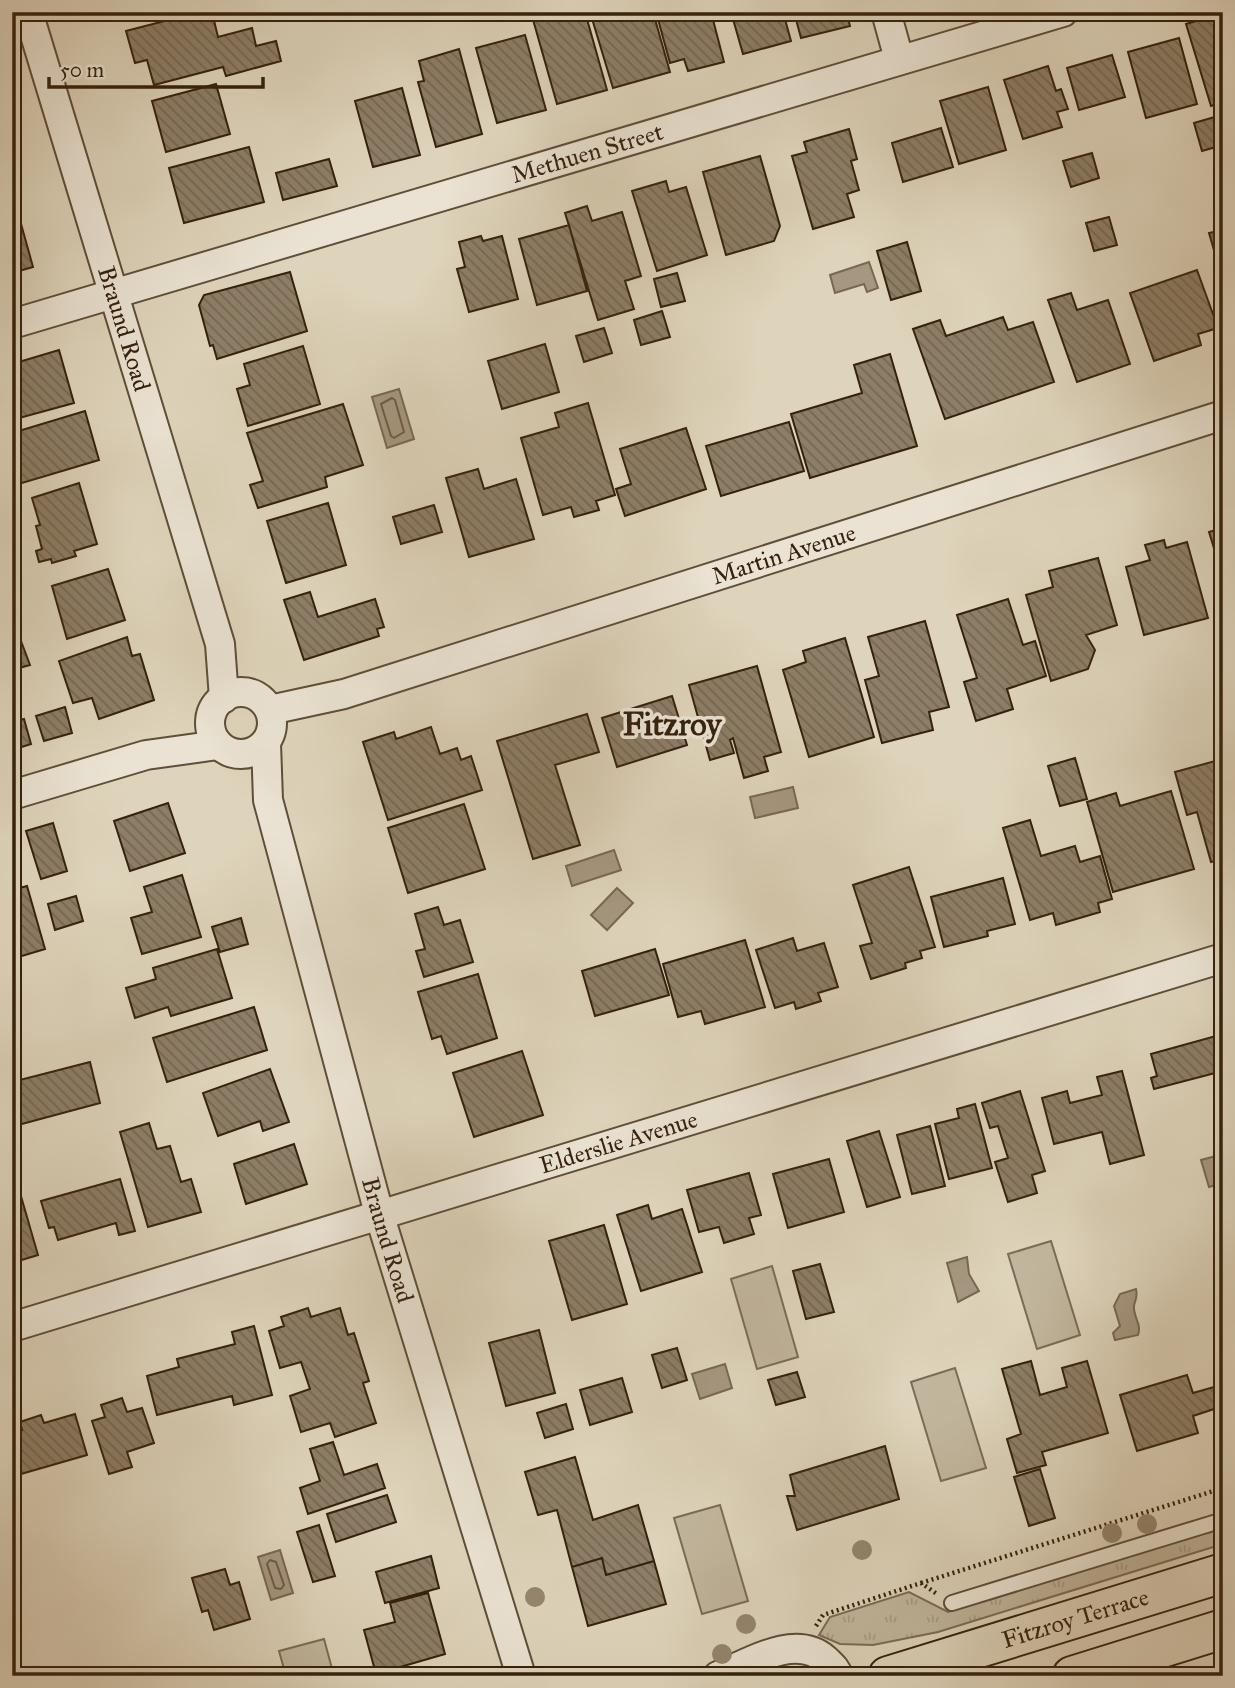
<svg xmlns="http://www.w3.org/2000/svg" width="1235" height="1688" font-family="'IM FELL Great Primer',serif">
<defs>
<pattern id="grass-tufts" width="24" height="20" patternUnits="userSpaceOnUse" patternTransform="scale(1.75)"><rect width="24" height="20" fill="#c1b69d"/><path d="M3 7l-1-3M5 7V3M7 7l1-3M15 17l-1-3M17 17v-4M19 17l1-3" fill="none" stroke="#a69c86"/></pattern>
<pattern id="building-back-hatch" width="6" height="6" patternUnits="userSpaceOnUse" patternTransform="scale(1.75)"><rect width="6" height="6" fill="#8d7e67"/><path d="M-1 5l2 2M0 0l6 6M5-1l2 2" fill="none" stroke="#746753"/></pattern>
</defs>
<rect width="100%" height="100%" fill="#ded4bb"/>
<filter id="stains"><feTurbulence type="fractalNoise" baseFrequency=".00286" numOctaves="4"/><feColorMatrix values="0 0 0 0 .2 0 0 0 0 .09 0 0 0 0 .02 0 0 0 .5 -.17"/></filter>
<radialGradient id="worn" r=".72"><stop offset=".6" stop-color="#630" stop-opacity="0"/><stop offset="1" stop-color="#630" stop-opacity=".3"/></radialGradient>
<path fill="url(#grass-tufts)" stroke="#7b6c55" stroke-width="2" d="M1223,1527V1544L938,1632L873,1645L840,1644L819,1635L830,1617L909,1592L948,1612Z"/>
<path fill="#c1b69d" stroke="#7b6c55" stroke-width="2" d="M1051,1241L1080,1335L1037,1349L1008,1254Z
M772,1266L798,1357L757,1369L731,1279Z
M955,1368L986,1468L941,1481L911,1382Z
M720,1505L748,1601L702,1614L674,1518Z
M324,1639L334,1676H286L279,1651Z"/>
<path fill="#a59780" stroke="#786852" stroke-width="2" d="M869,262L878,288L867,292L864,284L835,293L830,275Z
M399,389L414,439L387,448L372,397Z
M793,787L798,808L755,818L750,797Z
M614,850L621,870L572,886L566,866Z
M617,888L633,903L607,930L591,915Z
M1223,1154V1183L1209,1187L1201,1160Z
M967,1257L969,1274L979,1291L958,1302L947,1263Z
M1136,1289C1138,1298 1135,1299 1134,1306C1133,1317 1142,1324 1138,1335L1115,1340L1113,1333L1120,1326L1114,1306L1120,1294Z
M725,1364L732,1388L700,1399L692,1374Z
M280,1550L293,1593L271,1600L258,1557Z"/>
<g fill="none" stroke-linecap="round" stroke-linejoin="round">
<path stroke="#6d5c46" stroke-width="2" d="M392,398L395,400L404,432L394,438L391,436L381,404Z
M270,1560L276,1562L284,1585L281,1589L275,1588L267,1564Z"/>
</g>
<path fill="url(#building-back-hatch)" stroke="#35210d" stroke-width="2" d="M100,12H127L101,19Z
M199,12H212L218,37L252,28L256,46L276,41L281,61L226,76L223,67L154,85L147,60L135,63L126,31Z
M543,12H585L607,90L557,104L532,16Z
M590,12H653L670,72L613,88Z
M656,12H711L724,62L688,71L684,59L670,63Z
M731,12H783L791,41L743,54Z
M794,12H846L850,26L801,38Z
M1223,13V102L1211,106L1186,24Z
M525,35L546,110L497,123L476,48Z
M1179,38L1197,104L1146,118L1128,52Z
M459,49L482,134L436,147L418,82L424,81L419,61Z
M1112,55L1125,97L1079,110L1067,68Z
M1048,66L1056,91L1061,89L1068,109L1057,112L1062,127L1023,139L1004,80Z
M216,84L230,134L166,152L152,101Z
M988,87L1006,150L959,164L940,101Z
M402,88L420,155L373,167L355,101Z
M1218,116L1223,145L1202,151L1194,123Z
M941,128L953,167L903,182L892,143Z
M849,129L857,159L851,161L859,190L847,194L854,217L813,229L792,156L807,152L804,142Z
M249,147L264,202L184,223L169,168Z
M1092,153L1099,178L1071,187L1063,161Z
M760,156L780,226L774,241L726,255L703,172Z
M329,159L337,186L283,200L276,173Z
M666,181L669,192L686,187L707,255L657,271L632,191Z
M587,206L592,221L622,212L641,276L625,281L634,309L598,320L565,213Z
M18,213L33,267L12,273V215Z
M1109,217L1117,245L1094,251L1086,223Z
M569,225L587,291L537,305L519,239Z
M1223,230V281L1209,233Z
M481,236L483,241L502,236L518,299L469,312L457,269L465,267L459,242Z
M907,242L921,291L891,300L877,251Z
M1197,270L1218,328L1198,334L1201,345L1154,361L1130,293Z
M290,272L307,331L217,359L213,345L210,346L199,305L204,295Z
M677,273L685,301L661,307L654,279Z
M1071,293L1077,310L1108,300L1130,364L1077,382L1048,300Z
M662,311L670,337L641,345L634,320Z
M1003,317L1008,330L1033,322L1054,382L945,419L913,329L940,320L946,336Z
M604,328L612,353L584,362L576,336Z
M545,344L559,392L502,409L488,361Z
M303,346L320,404L248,426L237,389L250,385L244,364Z
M59,350L74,403L12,420V364Z
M890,354L917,446L810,478L791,414L862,393L854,365Z
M588,403L615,495L596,501L599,510L574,517L571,507L543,515L521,438L559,427L555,413Z
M343,404L363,465L325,477L327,487L258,508L250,485L263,481L247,433Z
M85,411L99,460L12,486V433Z
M789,422L804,471L721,496L706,446Z
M686,428L706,489L625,516L616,489L631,484L620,449Z
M478,469L484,489L516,479L534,539L469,557L446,478Z
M79,483L97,544L74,551L76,556L52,563L51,559L39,562L36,551L42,549L36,526L40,525L32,498Z
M328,503L346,565L286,583L267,521Z
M434,505L442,532L401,544L393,517Z
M1223,528V578L1209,532Z
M1164,540L1166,548L1187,542L1208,618L1144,635L1126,567L1150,560L1145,545Z
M1098,558L1117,625L1086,635L1095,650L1088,669L1051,681L1026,595L1053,587L1049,571Z
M108,569L125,620L67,639L52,586Z
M310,592L318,617L375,599L384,627L377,629L379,636L304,660L284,600Z
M1008,599L1023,645L1035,641L1046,676L1007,689L1013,709L976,721L964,682L977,678L957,615Z
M925,621L949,707L929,712L933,730L882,743L865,680L879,676L868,637Z
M127,637L132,656L140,654L154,700L99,719L92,698L73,703L59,661Z
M845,638L874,737L809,757L783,670L806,662L803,651Z
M21,641L30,665L12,670V644Z
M757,666L781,752L764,757L768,771L744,778L733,738L730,740L734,753L710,760L689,685Z
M672,696L687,745L617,767L602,718Z
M65,707L72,733L44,741L36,716Z
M587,714L599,752L555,765L580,845L533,859L497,741Z
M24,719L31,744L12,750V722Z
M431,727L440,754L457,748L461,760L471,756L482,790L388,820L363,742L394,732L396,739Z
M1075,758L1087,799L1060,806L1048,766Z
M1219,760L1223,776V859L1211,862L1197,812L1187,815L1175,772Z
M1171,791L1194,869L1113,892L1087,802L1116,793L1120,806Z
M168,803L185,853L130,871L114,821Z
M464,804L485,869L408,893L388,828Z
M1030,820L1041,856L1075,846L1080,862L1100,856L1112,899L1098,903L1100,912L1056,925L1053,913L1030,920L1003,828Z
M53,823L67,871L41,879L26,831Z
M909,867L935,947L920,951L922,958L905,963L906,968L871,979L860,946L872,943L853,885Z
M182,875L201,937L142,954L131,918L152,912L144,887Z
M1003,878L1015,924L987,931L988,936L944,947L931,897Z
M27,886L45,949L12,959V890Z
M76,896L83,921L55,930L48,904Z
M438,907L444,925L460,920L473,962L424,977L416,951L425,949L415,914Z
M241,918L248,944L220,952L212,927Z
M793,938L797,951L824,943L838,987L818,993L821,1001L796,1009L794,1002L775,1008L756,950Z
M745,940L765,1007L705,1024L701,1011L678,1017L663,964Z
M217,949L232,998L171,1016L168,1007L135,1018L126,988L156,979L153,968Z
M655,949L669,995L595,1016L582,971Z
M478,974L497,1038L447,1054L441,1036L432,1039L418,992Z
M254,1007L267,1050L167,1082L153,1038Z
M1223,1034V1071L1154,1089L1151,1078L1157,1076L1151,1054Z
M522,1051L543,1115L474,1137L453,1073Z
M90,1062L100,1103L18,1125L12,1101V1082Z
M270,1069L289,1122L263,1131L260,1121L218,1136L203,1093Z
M1122,1071L1144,1155L1110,1164L1102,1132L1054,1144L1042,1098L1067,1091L1070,1103L1102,1095L1097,1077Z
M1020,1091L1045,1171L1032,1175L1037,1193L1008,1202L995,1162L1008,1158L998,1126L990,1128L982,1103Z
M975,1104L992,1168L949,1179L935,1124L959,1118L957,1109Z
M149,1123L157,1149L170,1146L181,1182L191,1179L201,1212L148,1227L120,1132Z
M930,1126L945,1186L912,1194L897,1135Z
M879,1131L900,1197L867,1207L847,1141Z
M294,1144L307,1184L246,1204L234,1164Z
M829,1159L844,1212L788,1228L773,1174Z
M12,1165L38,1255L12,1263Z
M749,1173L761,1215L749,1218L754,1234L724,1243L719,1227L699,1232L687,1190Z
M120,1179L135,1231L119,1235L116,1223L58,1240L54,1227L49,1228L41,1201Z
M648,1205L652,1219L682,1209L702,1272L641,1291L617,1215Z
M604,1225L627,1304L572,1320L549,1241Z
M820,1264L834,1312L806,1319L793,1271Z
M308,1308L311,1317L340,1308L348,1335L354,1333L369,1381L363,1383L376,1423L335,1437L330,1423L301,1432L290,1396L310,1389L301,1362L280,1368L269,1331L284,1326L281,1317Z
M254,1326L272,1395L234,1405L232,1396L157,1415L147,1376L179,1367L177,1359L235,1344L232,1332Z
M539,1330L555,1393L506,1406L489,1343Z
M677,1348L687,1380L662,1388L652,1355Z
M1031,1361L1040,1395L1067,1387L1062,1368L1087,1361L1108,1433L1042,1452L1046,1465L1017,1473L1007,1439L1021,1434L1002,1369Z
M797,1372L805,1397L776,1405L768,1380Z
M1187,1375L1193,1393L1214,1387L1220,1407L1193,1416L1198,1433L1137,1451L1120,1395Z
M622,1378L632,1412L590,1425L580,1390Z
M122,1398L127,1412L142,1408L154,1443L127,1452L132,1467L109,1474L92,1421L105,1417L101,1405Z
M566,1404L573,1429L545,1438L537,1413Z
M75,1414L87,1455L21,1474L12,1445V1432L22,1430L20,1422L41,1415L44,1423Z
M333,1442L344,1475L377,1464L385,1488L308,1514L300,1488L320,1481L310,1449Z
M885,1446L899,1499L797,1530L787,1496H795L790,1475Z
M575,1457L593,1520L638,1505L654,1561L606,1575L602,1558L572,1567L557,1510L538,1515L525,1472Z
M1040,1469L1055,1518L1029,1526L1014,1477Z
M387,1495L396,1522L336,1542L327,1514Z
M319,1525L335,1576L313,1582L297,1532Z
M431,1556L439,1588L385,1603L376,1572Z
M602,1558L606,1575L654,1561L666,1604L588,1626L572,1567Z
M225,1569L230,1585L239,1582L250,1619L214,1630L208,1610L202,1612L192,1578Z
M428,1593L445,1654L376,1674L364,1630L395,1622L390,1603Z"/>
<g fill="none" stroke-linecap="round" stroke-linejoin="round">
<g stroke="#5f4e38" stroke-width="18">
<path id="lane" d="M952,1603L1223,1520"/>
</g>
<g stroke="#5f4e38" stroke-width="32">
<g id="street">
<path id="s1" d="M28,12L220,644L224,698"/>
<path d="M886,12L899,59"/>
<path id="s2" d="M12,324L1063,12"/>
<circle cx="241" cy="723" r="31"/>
<path id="s3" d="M270,710L344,694L1223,415"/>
<path id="s4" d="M266,743L268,800L380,1217L521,1676"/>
<path d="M12,795L146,755L218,745"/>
<path id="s5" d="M12,1327L1223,958"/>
<path d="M718,1676C749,1663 795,1633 825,1659C831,1665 836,1668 838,1676"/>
</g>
</g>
<g stroke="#35210d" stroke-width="42">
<g id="highway">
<path id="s6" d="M888,1676L1223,1573"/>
<path d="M1072,1676L1223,1629"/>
</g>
</g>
<path stroke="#35210d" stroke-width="4.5" stroke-dasharray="2 3.5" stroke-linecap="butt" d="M921,1583L1223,1488
M816,1626L823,1615L921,1583L937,1594"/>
<use href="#lane" stroke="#eae3d3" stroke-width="14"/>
<use href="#street" stroke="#eae3d3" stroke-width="28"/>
<use href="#highway" stroke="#ded4bb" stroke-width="38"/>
</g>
<g fill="#94866f">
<circle cx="1147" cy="1524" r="10"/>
<circle cx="1112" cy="1533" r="10"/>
<circle cx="862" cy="1550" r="10"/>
<circle cx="535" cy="1597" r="10"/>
<circle cx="746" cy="1624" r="10"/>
<circle cx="722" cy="1654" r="10"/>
</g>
<g text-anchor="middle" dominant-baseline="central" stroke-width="7" stroke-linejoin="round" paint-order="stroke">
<g font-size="24" fill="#35210d" stroke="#eae3d3">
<text stroke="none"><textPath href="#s2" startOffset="600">Methuen Street</textPath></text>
<text stroke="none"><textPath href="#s1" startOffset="331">Braund Road</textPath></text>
<text stroke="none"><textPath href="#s3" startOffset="537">Martin Avenue</textPath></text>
<text stroke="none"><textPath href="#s5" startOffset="634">Elderslie Avenue</textPath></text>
<text stroke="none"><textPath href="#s4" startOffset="513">Braund Road</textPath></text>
<text stroke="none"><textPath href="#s6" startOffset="196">Fitzroy Terrace</textPath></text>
</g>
<g font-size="32" font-weight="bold" fill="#35210d" stroke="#eae3d3">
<text x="672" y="724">Fitzroy</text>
</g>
</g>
<rect width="1235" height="1688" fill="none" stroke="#ded4bb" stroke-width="42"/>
<rect x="14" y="14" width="1207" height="1660" fill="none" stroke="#35210d" stroke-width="3.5"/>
<rect x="21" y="21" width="1193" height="1646" fill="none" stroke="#35210d" stroke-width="2"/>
<path d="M49 77v10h214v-10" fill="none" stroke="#35210d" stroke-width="3.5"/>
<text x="60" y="77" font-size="21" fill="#35210d" stroke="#eae3d3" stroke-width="5" paint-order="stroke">50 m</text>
<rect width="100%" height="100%" filter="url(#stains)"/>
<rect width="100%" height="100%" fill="url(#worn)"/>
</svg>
